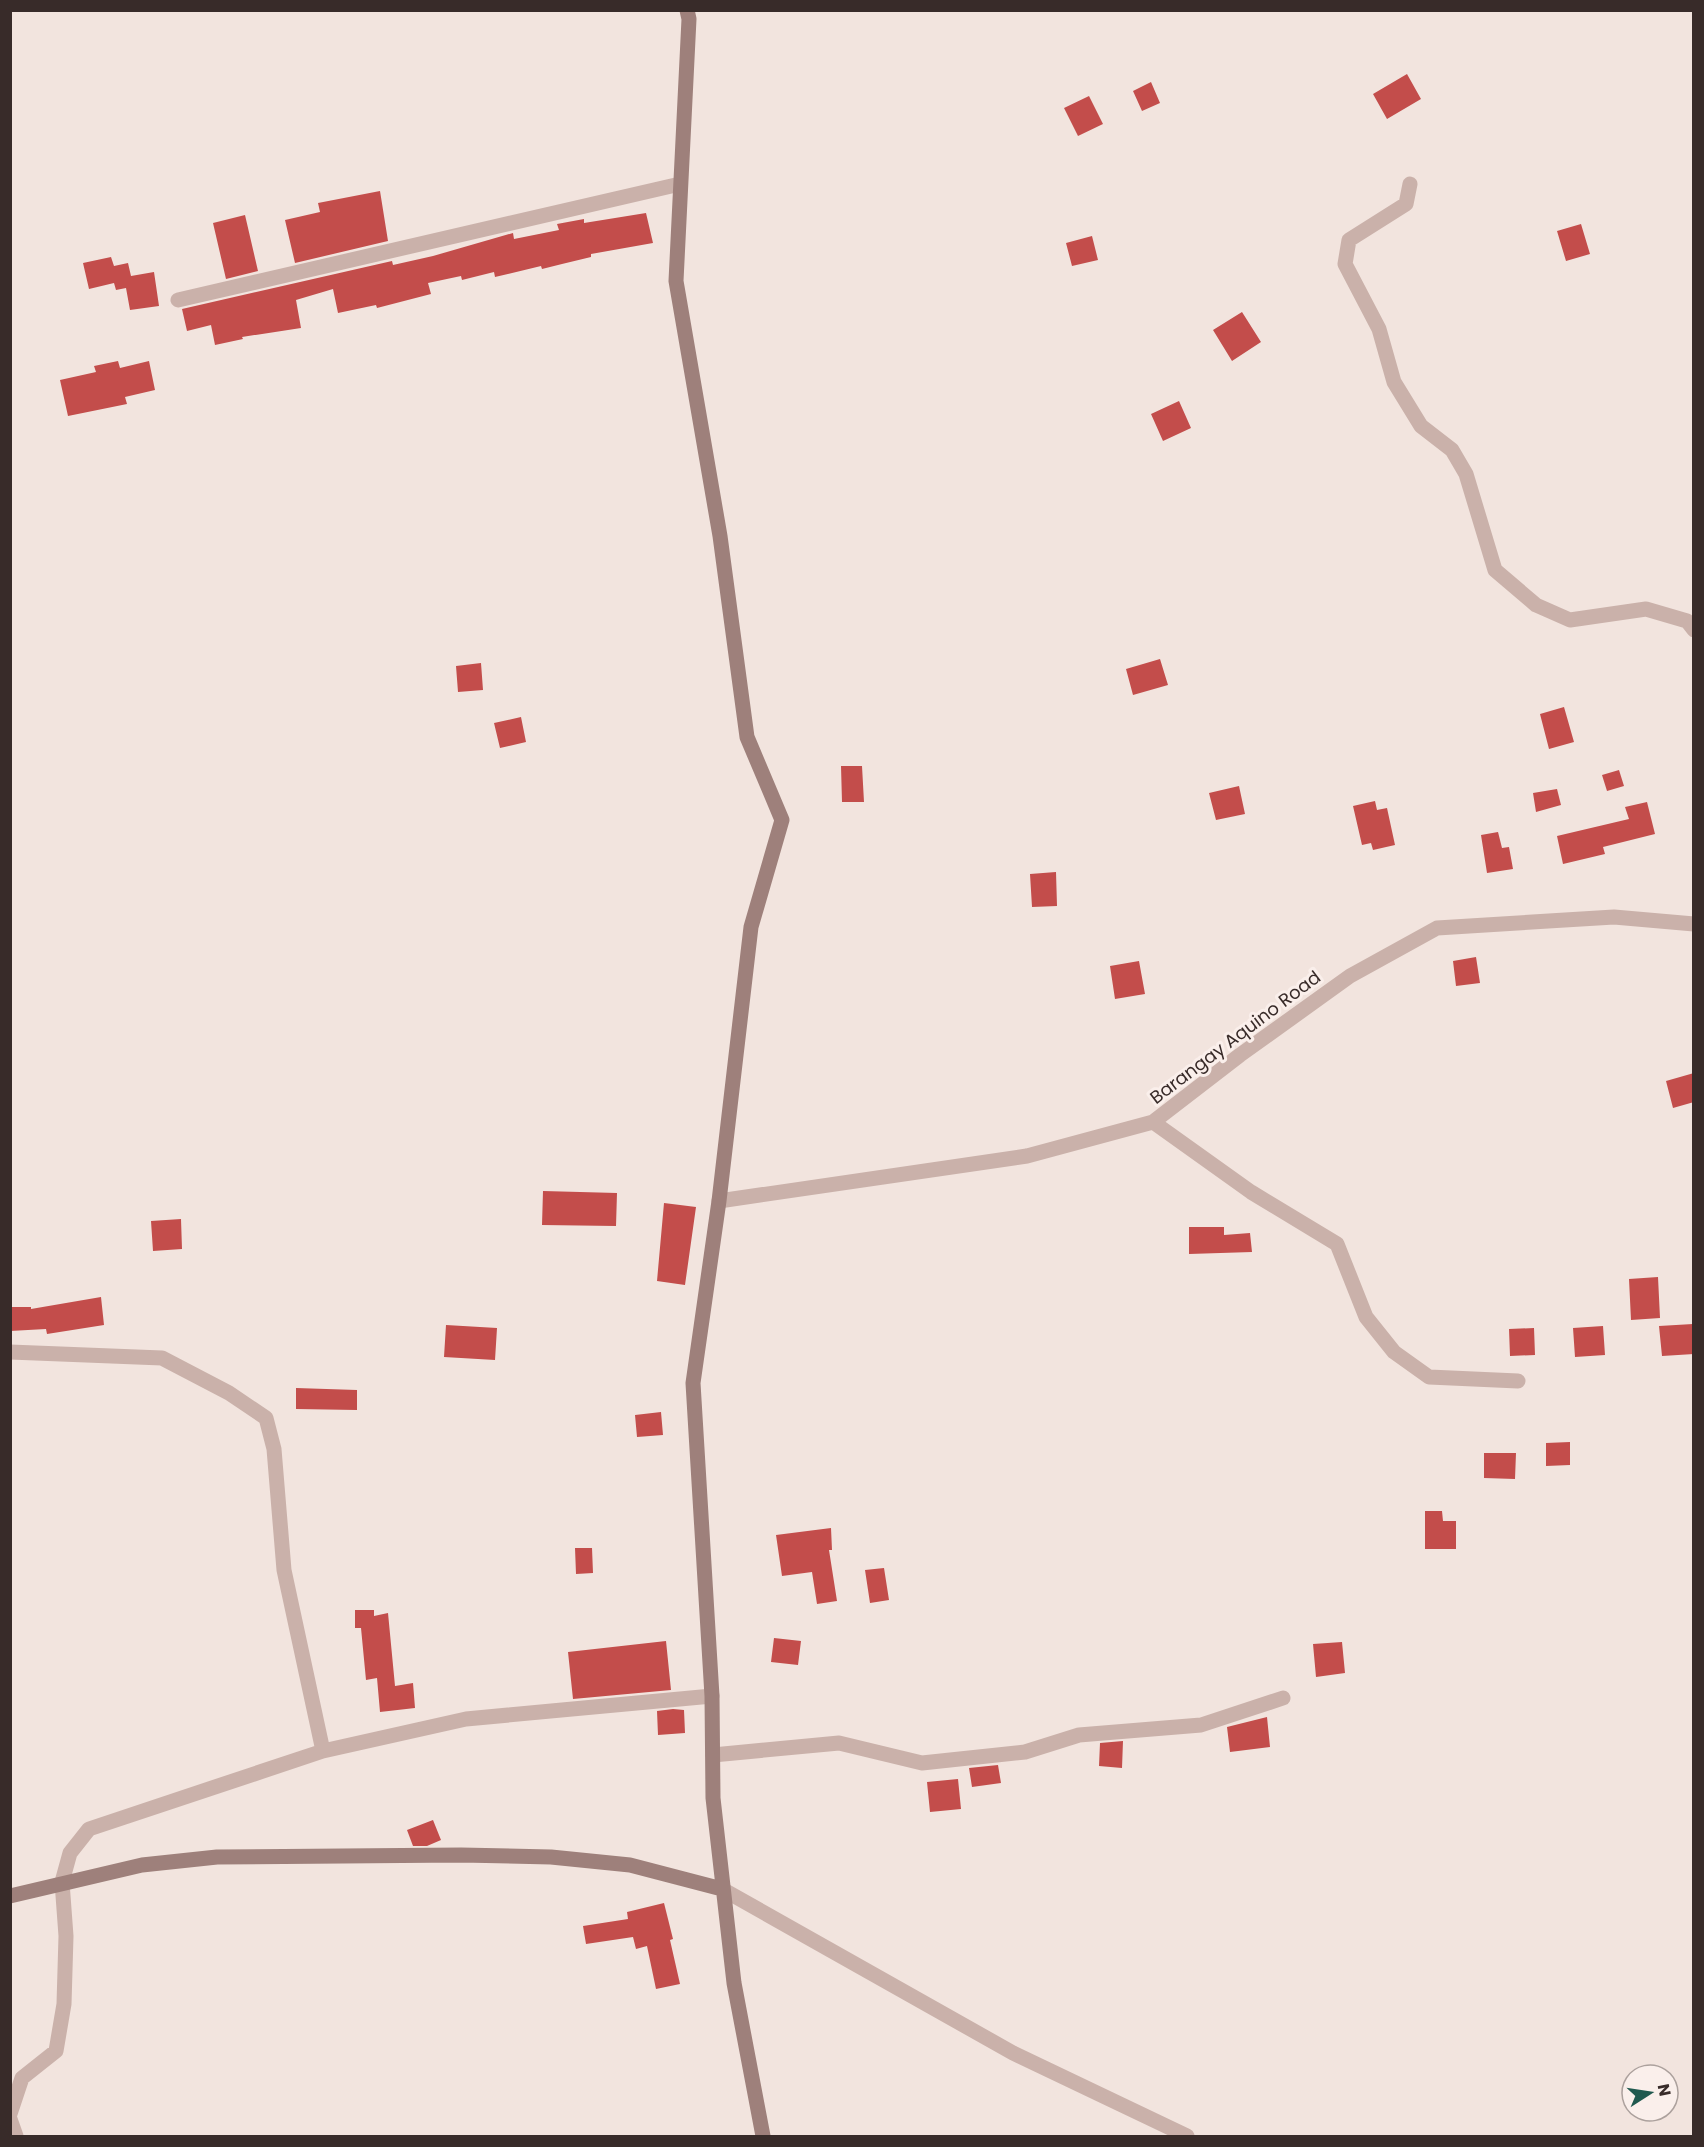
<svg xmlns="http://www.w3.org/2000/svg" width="1704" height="2147" font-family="Poppins,sans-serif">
<rect width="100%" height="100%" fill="#f2e4de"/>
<path fill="#c34d4b" d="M1407,74L1421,99L1387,119L1373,94Z
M1151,82L1160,103L1142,111L1133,91Z
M1089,96L1103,124L1078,136L1064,108Z
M380,191L388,241L295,263L285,220L320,212L318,203Z
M646,213L653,243L591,254V257L562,264L542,269L541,266L495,277L494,272L462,280L461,276L428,283L431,294L377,308L376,305L338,313L333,289L296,300L301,328L242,337L243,339L215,345L211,325L187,331L182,309L392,261L393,265L433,256L513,233L514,239L559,230L557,224L584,219V223Z
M245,215L258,271L226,279L213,223Z
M1581,224L1590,254L1566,261L1557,231Z
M1092,236L1098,260L1072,266L1066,243Z
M111,257L114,266L128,263L131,276L154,272L159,306L130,310L126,288L116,290L114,283L89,289L83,263Z
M1242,312L1261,342L1232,361L1213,330Z
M118,361L120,368L149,361L155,390L125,397L127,404L68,416L60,380L96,372L94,366Z
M1179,401L1191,428L1163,441L1151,414Z
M1160,659L1168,685L1133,695L1126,669Z
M481,663L483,690L458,692L456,666Z
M1564,707L1574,742L1549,749L1540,714Z
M521,717L526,742L500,748L494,723Z
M841,766H862L864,802H842Z
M1619,770L1624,786L1607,791L1602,775Z
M1239,786L1245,814L1216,820L1209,793Z
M1557,789L1561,805L1536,812L1533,793Z
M1375,801L1377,810L1387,808L1395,845L1373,850L1371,843L1362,845L1353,806Z
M1647,802L1655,834L1603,847L1605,854L1563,864L1557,836L1629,819L1625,807Z
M1498,832L1502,848L1509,847L1513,869L1487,873L1481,835Z
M1056,872L1057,906L1032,907L1030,874Z
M1476,957L1480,983L1456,986L1453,961Z
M1139,961L1145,994L1115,999L1110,966Z
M1694,1073V1102L1673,1108L1666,1081Z
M543,1191L617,1193L616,1226L542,1225Z
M664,1203L696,1207L685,1285L657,1281Z
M181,1219L182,1249L153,1251L151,1221Z
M1189,1227H1224V1235L1250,1233L1252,1252L1189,1254Z
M1658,1277L1660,1318L1631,1320L1629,1279Z
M101,1297L104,1325L47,1334L46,1329L10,1331V1307H31V1309Z
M1693,1324L1694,1354L1662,1356L1659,1326Z
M446,1325L497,1328L495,1360L444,1357Z
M1603,1326L1605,1355L1575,1357L1573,1328Z
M1534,1328L1535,1355L1510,1356L1509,1329Z
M296,1388L357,1390V1410L296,1409Z
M661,1412L663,1435L637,1437L635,1415Z
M1570,1442V1465L1546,1466V1443Z
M1484,1453H1516L1515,1479L1484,1478Z
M1425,1511H1442L1443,1521H1456V1549H1425Z
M831,1528L832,1550H829L837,1601L817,1604L812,1572L782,1576L776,1535Z
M575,1548H592L593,1573L576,1574Z
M884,1568L889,1600L870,1603L865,1570Z
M355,1610H374V1616L388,1613L395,1686L413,1683L415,1708L380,1712L377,1678L366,1680L361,1628H355Z
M774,1638L801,1641L798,1665L771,1662Z
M666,1641L671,1690L573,1699L568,1652Z
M1342,1642L1345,1673L1316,1677L1313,1644Z
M673,1709L684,1710L685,1733L658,1735L657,1711Z
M1267,1717L1270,1747L1230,1752L1227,1727Z
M1123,1741L1122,1768L1099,1766L1100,1743Z
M998,1765L1001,1783L972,1787L969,1768Z
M958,1779L961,1809L930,1812L927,1782Z
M433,1820L441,1840L427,1846H413L407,1830Z
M664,1903L673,1939L670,1940L680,1984L656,1989L647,1946L636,1949L633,1937L586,1944L583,1926L628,1919L627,1912Z"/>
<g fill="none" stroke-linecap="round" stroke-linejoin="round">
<path stroke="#cab1aa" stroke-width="15" d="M1410,184L1406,204L1349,240L1345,264L1379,329L1394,382L1421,426L1452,450L1466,474L1495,570L1536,605L1570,620L1646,609L1687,621L1694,630
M178,300L680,184
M1153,1122L1251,1192L1337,1244L1366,1317L1394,1352L1429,1377L1518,1381
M719,1201L1027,1156L1153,1122L1240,1055L1350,976L1437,928L1614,917L1694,924
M10,1352L162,1358L229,1393L266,1418L274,1449L284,1570L323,1751
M713,1755L839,1743L922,1763L1025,1752L1079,1735L1201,1725L1283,1698
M722,1889L1013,2053L1187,2136
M10,2114L22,2078L56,2051L64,2004L66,1936L62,1882L70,1853L89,1829L323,1751L466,1719L712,1696
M10,2119L16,2136"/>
<path stroke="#9e807b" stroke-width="15" d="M687,10L689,19L676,281L720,536L747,737L782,820L751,927L719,1201L693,1383L712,1696L713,1798L734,1983L763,2136
M10,1896L142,1865L217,1857L461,1855L551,1857L630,1865L722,1889"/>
</g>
<g text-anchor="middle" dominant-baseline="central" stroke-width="6" stroke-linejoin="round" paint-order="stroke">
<g font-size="18" fill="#382b29" stroke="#faefeb">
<text transform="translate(1235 1037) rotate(-37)">Barangay Aquino Road</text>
</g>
</g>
<rect width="1704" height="2147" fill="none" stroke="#382b29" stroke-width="24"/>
<g transform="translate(1650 2093) rotate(78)"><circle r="28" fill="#faefeb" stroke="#aca19d" stroke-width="1.5"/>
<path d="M0-4.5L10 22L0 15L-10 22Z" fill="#20594f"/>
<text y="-9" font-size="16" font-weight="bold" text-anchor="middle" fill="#382b29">N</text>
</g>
</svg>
